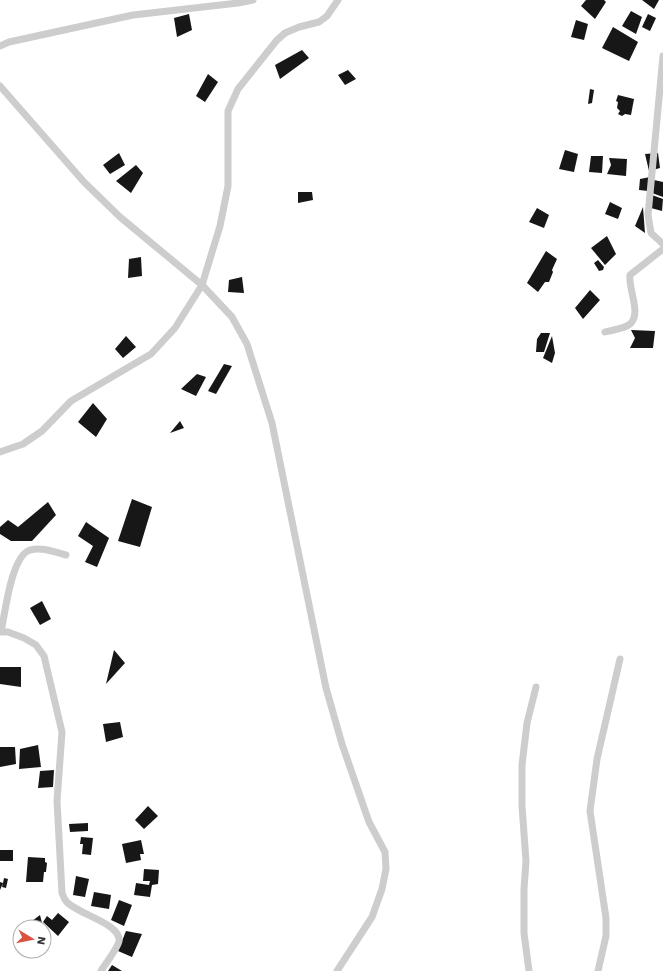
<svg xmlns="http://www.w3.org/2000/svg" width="663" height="971" font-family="'Work Sans',sans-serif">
<rect width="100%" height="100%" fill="#fff"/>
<path fill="#171717" d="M586,0H604L606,2L595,19L581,6Z
M642,0H659L654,9Z
M631,11L642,17L636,34L622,26Z
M189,14L192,30L177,37L174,18Z
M648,14L656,18L650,31L642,27Z
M576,20L588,24L584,40L571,37Z
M613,27L638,42L629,61L602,48Z
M302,50L309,58L280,79L275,65Z
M348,70L356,79L345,85L338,75Z
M208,74L218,82L205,102L196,96Z
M590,89L594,90L592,103L588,104Z
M618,95L634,99L631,115L625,114L622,116L618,114L620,111L617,108L618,102L616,101Z
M565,150L578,154L574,172L559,169Z
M119,153L125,165L110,174L103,165Z
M658,153L660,168L649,171L645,154Z
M591,156H603L602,173L589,172Z
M609,158L627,159L626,176L607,174L611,165Z
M136,165L143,173L131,193L116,181Z
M650,177L648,191L639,190L640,179Z
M654,180L663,182V197L652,193Z
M298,192H312L313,200L298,203Z
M652,195L663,199L662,211L651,208Z
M610,202L622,208L618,219L605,214Z
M643,207L645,233L635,226Z
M537,208L549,215L544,228L529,222Z
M607,236L616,254L605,265L591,248Z
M546,251L557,259L552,270L553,272L549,282H545L538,292L527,283Z
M141,257L142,276L128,278L129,259Z
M598,260L604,267L603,270L599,271L594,263Z
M242,277L244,293L228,292L229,280Z
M590,290L600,300L583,319L575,308Z
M631,330L655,331L653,348H630L635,338Z
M541,333H550L544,352H536L537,339Z
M126,336L136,347L123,358L115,349Z
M552,336L555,353L552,363L543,358Z
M224,364L232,366L216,394L208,391Z
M197,374L206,377L196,396L181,389Z
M93,403L107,419L96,437L78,422Z
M180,421L184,428L170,433Z
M132,499L152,507L140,547L118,541Z
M48,502L56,515L32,541H11L0,534V527L8,520L18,527Z
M86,522L109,538L97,567L85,562L93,546L78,536Z
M42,601L51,619L40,625L30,608Z
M114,650L125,663L106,684Z
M0,667H21V687L0,684Z
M120,722L123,737L106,742L103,724Z
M38,745L41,767L19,769L20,749Z
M0,747H15L16,764L0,767Z
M54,770L53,787L38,788L40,771Z
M148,806L158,816L144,829L135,820Z
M88,823V831L70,832L69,824Z
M81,837L93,838L91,855L82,854L83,844H80Z
M141,840L144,854H140L141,860L126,863L122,844Z
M0,850H13V861H0Z
M28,857L45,858V862L47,863L46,872H44L43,882H26Z
M144,869L159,870L158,884L152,885L150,897L134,895L136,883L149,885L150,881H143Z
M76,876L89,879L85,897L73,895Z
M4,878L8,879L6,888L2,887L3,883L0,890V882L3,883Z
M94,892L111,895L109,909L91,906Z
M119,900L132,905L124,926L111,920Z
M58,913L69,922L58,936L43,922L47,916L52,920Z
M40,915L43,927H24Z
M126,931L142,934L132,957L118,951Z
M112,965L122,971H108Z"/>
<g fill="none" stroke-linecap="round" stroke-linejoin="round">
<path stroke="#cdcdcd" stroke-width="7" d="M0,46L9,42L133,15L238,3L253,0
M663,56L648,215L651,233L663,244
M0,86L84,182L120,217L202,285L232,317L247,344L272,423L326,688L342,744L369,822L385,852L386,869L382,889L372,917L337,971
M605,332C612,330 624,329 630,324C642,314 628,289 630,275L663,249
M0,452L23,444L42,431L71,401L151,354L175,328L202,285L220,226L228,186V111L238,89L277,40L285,33L299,27L319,22L327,16L338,0
M0,632H8L24,638L36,645L44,656L62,732L57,801L62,893C63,895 64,899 66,901C76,914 121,923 119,941C118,948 105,964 101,971
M1,632C5,614 11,556 30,550C43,547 54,552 66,555
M529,971L524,933V889L526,861L522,806V765L527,723L536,687
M598,971L606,936V918L590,811L597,759L620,659"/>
</g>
<g transform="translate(32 939) rotate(100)"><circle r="19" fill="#ffffff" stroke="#acacac"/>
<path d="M0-3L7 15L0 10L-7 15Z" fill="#d9523f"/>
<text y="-6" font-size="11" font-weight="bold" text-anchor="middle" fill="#303030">N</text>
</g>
</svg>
